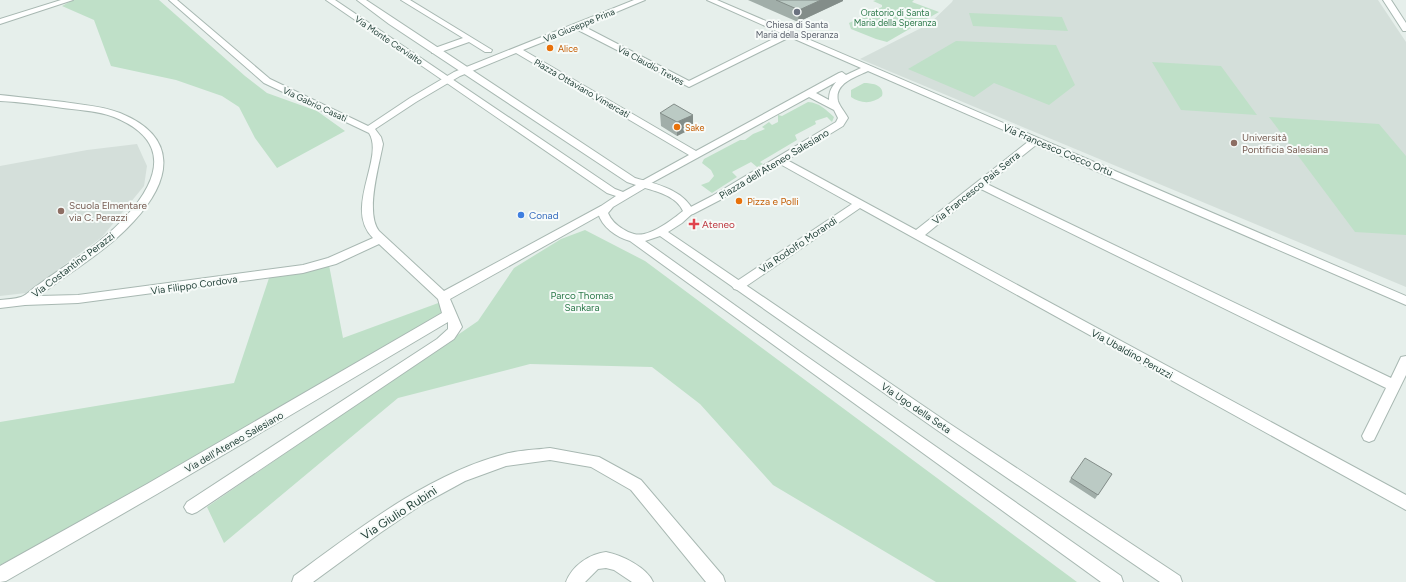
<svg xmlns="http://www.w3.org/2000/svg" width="1406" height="582" font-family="Figtree,sans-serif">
<rect width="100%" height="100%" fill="#e6efeb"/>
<path fill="#d4dfda" d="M953,0H1378L1406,42V287L860,59L929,24L952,2Z
M137,144L147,166L144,186L102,237L26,293L0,296V166L87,150Z"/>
<path fill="#bfe0c8" d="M73,0H159L245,76L267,93L317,111L345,131L277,168L255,138L239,107L222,96L176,80L111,66L94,20L62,6Z
M876,0H914L912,2L939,12L887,42L876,39L851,29L849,23L882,7V5L873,1Z
M969,13L1062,17L1068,31L973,26Z
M956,41L1056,45L1075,85L1049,105L994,83L974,97L908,69Z
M1152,62L1221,66L1257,115L1181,110Z
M864,83C872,83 885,85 882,96C873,104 861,104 851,97V90Z
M808,102C820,103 825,109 834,117L832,122L827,117L815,121L816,124L795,135L797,140L760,162L763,164L757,167L751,162L732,172L737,177L712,193L701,185L709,182L714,176L711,170L702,163L704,159L740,140H745L753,134L765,129L762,127L769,122L772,125L778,122V115L782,116Z
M1269,117L1379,124L1406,156V235L1355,232Z
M585,230L645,261L1077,582H936L773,485L700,404L652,367L530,364L398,398L224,543L207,507L478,321L514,268L561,239Z
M329,265L343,338L441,302L445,314L170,475L0,565V422L234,383L269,278Z"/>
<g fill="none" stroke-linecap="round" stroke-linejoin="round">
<g stroke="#a8b8b2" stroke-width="2">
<path id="minor" d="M61,0H73L0,24V19Z
M169,0H177L270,79L368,126L410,98L454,72L634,0H645L583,26L689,81L783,34L707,0H717L1406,296V305L1036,145L987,184L1391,378L1401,357L1406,356V375L1374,440L1369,442L1364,440L1362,436L1386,388L981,189L925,235L1406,495V510L860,208L742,289L738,290L734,289L732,286L734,283L852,204L780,164L720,200L693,214L689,215L684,212L685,210L712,196L836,122L838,118L834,110L809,97L644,187L640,186L639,184L640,182L689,155L516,53L460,76L416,102L375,129L381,137L383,144C379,166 365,213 379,231L444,291L601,206H609L610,208L609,210L450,299L462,327L454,339L197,512L192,514L187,512L184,507L187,502L437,339L448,329V322L157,494L6,581L0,582V566L147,484L442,313L438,299L379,244L336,264L303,273L78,303L25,305L0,308V300C7,299 15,299 21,297C27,295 33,288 38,285C53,274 68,264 83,254C128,221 200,152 114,117C98,111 80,110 63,108C42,105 21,102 0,101V95C21,97 42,100 64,102C82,105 103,106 120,113C179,137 172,180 134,221C107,251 71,271 39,296L78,295L303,265L328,258L373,238C343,208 385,158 369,133L264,83ZM576,29L689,87L790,37L861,68L846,75L842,72L839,73L696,151L523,50ZM868,71L1029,141L916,230L787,160L843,126L848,118C845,112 840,107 838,101C834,83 856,77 868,71ZM836,82C831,88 829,92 829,100L816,93Z
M401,0H410L492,50L491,52H485L469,42L438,53H432V49L463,38Z
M1383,0H1391L1406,23V31H1403Z
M550,448L599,457L641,480L723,576L725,582H706L631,490L591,467L550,460L506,466L465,481L421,505L380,533L313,582H292L294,576C357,530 428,474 505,454C519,450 535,450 550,448Z
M606,552C621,555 647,567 653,582H632L614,570L606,568L598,569L585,582H566C572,566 589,554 606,552Z"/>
</g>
<g stroke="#a8b8b2" stroke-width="2">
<path id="tertiary" d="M326,0H335L615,189L623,192L636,185L627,182L389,24L357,0H366L635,178C657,184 684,190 694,212L682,223L668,232L947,422L1180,576L1182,582H1160L937,430L660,236L645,241L799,351L1121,576L1123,582H1101L630,241C616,237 602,227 598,213L601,206L616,196L607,193ZM645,188C659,192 677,197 683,211C672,220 649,238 634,234C630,233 626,231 623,229C616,225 611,220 608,213L613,207Z"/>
</g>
<use href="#minor" fill="#fff" fill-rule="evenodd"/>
<use href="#tertiary" fill="#fff" fill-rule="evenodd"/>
</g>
<path fill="#a1aea9" d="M748,0H843V1L798,22Z
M660,113L693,115V128L677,136L661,126Z
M1112,474L1095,499L1069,482L1071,478Z"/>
<path fill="#838d89" d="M821,0H843V1L798,22L799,10Z
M693,115V128L677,136V122Z"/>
<path fill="#bbcac4" stroke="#838d89" d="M776,0H821L799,10Z
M674,104L693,115L677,122L660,113Z
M1085,458L1112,474L1098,495L1071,478Z"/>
<circle fill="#6b7280" stroke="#f7fbf9" stroke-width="1.5" cx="797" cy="12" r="4"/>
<g fill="#e8710a" stroke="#f7fbf9" stroke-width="1.5">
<circle cx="550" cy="48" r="4"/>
<circle cx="677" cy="127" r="4"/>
<circle cx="739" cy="201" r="4"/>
</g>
<g fill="#8d6e63" stroke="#f7fbf9" stroke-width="1.5">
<circle cx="1234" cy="143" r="4"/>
<circle cx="61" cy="211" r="4"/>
</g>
<circle fill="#3f7fe0" stroke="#f7fbf9" stroke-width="1.5" cx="521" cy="215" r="4"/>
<path fill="#e0444e" stroke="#f7fbf9" stroke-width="1.5" d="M692 218h4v4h4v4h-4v4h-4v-4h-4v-4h4z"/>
<g text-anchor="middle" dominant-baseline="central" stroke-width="4" stroke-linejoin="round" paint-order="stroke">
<g font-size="9" fill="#2d7a4b" stroke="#f7fbf9">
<text x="895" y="12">Oratorio di Santa<tspan x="895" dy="10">Maria della Speranza</tspan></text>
</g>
<g font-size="9" fill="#5b616d" stroke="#f7fbf9">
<text x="797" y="24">Chiesa di Santa<tspan x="797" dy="10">Maria della Speranza</tspan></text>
</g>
<g font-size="9" fill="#24423a" stroke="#f7fbf9">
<text transform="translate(579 25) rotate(-22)">Via Giuseppe Prina</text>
<text transform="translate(389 40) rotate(34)">Via Monte Cervialto</text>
<text transform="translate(651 65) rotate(28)">Via Claudio Treves</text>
<text transform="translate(582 88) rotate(30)">Piazza Ottaviano Vimercati</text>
<text transform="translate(315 104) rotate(25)">Via Gabrio Casati</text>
</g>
<g font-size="9" fill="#c56008" stroke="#f7fbf9" text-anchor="start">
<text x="558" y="48">Alice</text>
<text x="685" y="127">Sake</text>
</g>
<g font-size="10" fill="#785e54" stroke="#f7fbf9" text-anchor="start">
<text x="1242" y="137">Università<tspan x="1242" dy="12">Pontificia Salesiana</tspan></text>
<text x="69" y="205">Scuola Elmentare<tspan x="69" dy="12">via C. Perazzi</tspan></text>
</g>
<g font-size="10" fill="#24423a" stroke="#f7fbf9">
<text transform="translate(1058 150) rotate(23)">Via Francesco Cocco Ortu</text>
<text transform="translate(774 164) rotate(-31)">Piazza dell'Ateneo Salesiano</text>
<text transform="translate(976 188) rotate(-39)">Via Francesco Pais Serra</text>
<text transform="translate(798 245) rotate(-34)">Via Rodolfo Morandi</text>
<text transform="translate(73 265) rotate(-37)">Via Costantino Perazzi</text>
<text transform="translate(194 285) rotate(-8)">Via Filippo Cordova</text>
<text transform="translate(1132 354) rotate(29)">Via Ubaldino Peruzzi</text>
<text transform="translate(916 408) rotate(34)">Via Ugo della Seta</text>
<text transform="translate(234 442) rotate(-30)">Via dell'Ateneo Salesiano</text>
</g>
<g font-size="10" fill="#c56008" stroke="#f7fbf9" text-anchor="start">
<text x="747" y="201">Pizza e Polli</text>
</g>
<g font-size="10" fill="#366cbe" stroke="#f7fbf9" text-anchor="start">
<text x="529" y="215">Conad</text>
</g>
<g font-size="10" fill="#be3a42" stroke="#f7fbf9" text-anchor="start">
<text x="702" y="224">Ateneo</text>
</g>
<g font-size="10" fill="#2d7a4b" stroke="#f7fbf9">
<text x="582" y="295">Parco Thomas<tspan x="582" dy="12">Sankara</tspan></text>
</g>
<g font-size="12" fill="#24423a" stroke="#f7fbf9">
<text transform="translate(399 513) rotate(-33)">Via Giulio Rubini</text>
</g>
</g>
</svg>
